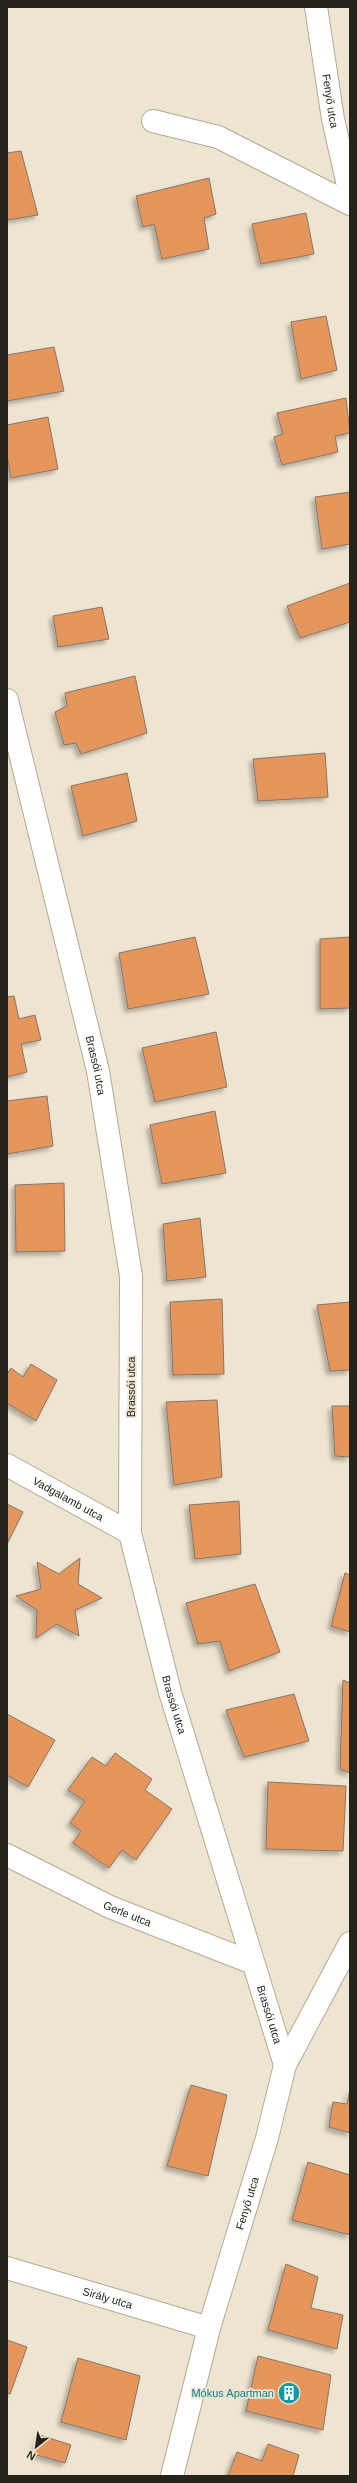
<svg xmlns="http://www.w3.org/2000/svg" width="357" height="2483" font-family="Helvetica,sans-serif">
<defs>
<filter id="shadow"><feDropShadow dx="-3.5" dy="3.5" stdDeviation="2" flood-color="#0004"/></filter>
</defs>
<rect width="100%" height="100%" fill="#eee5d1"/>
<path fill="#e5965d" stroke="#877569" filter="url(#shadow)" d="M21,151L38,215L7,220V153Z
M209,178L216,214L204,218L209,249L162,259L154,224L143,227L136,196Z
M306,213L314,254L261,264L252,224Z
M326,316L337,370L301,379L291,322Z
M54,347L64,391L7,401V355Z
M346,398L350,433L335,436L338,452L282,465L274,437L283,434L277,413Z
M48,417L58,469L11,478L7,455V425Z
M350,492V544L322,549L315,497Z
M350,583V622L300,638L287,606Z
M102,607L109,639L58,647L53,616Z
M135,676L147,733L81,754L76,743L64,745L55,712L67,706L65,693Z
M325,753L328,797L258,801L253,759Z
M127,773L137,821L83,836L71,786Z
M195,937L209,994L128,1009L119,953Z
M350,937V1008L320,1009V939Z
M14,996L19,1019L35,1015L41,1040L21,1044L27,1072L7,1077V997Z
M216,1032L227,1087L155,1102L142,1048Z
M47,1096L53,1146L7,1154V1101Z
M215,1111L226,1173L162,1184L150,1125Z
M64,1183L65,1251L16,1252L15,1185Z
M200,1218L206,1277L167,1281L163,1224Z
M222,1299L224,1374L173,1375L170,1302Z
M350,1302V1370L330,1371L317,1305Z
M31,1364L57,1380L36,1421L7,1403V1374L11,1368L23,1377Z
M217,1400L222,1477L174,1485L166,1402Z
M332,1406H350V1457L335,1456Z
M239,1501L241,1554L195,1559L189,1505Z
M7,1504L23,1512L7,1544Z
M80,1558L78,1584L102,1598L75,1610L79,1636L57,1624L36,1638L37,1610L16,1596L41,1589L37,1562L59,1574Z
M345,1573L350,1575V1632L331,1626Z
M255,1584L280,1652L229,1671L220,1641L198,1644L186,1603Z
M343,1680L350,1683V1773L340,1769Z
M294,1694L309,1741L244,1757L226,1710Z
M7,1714L55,1740L28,1787L7,1775Z
M115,1753L152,1779L145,1790L172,1809L136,1860L122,1850L109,1868L73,1843L81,1831L70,1823L85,1801L68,1790L92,1757L106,1766Z
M268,1782L346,1786L343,1851L266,1849Z
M191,2085L227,2095L208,2176L167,2166Z
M350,2089V2133L329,2127L333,2102L347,2104Z
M308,2162L350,2175V2235L292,2220Z
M286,2264L318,2277L311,2308L343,2315L337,2349L268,2330Z
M7,2340L27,2347L10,2394L7,2393Z
M258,2356L331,2375L323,2430L246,2411Z
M78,2358L140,2376L126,2440L61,2422Z
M40,2435L71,2445L65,2463L33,2454Z
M268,2444L299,2455L293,2476H228L237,2452L262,2461Z"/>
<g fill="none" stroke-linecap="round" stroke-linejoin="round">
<g stroke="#b2aa97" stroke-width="24">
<g id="minor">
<path id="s1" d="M316,7L333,119L350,194"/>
<path d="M153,121L218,137L350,204"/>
<path id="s2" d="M7,700L98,1071L131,1276L130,1533L170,1692L285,2065"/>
<path id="s3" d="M7,1465L130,1533"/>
<path id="s4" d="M7,1855L110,1907L253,1963"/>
<path id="s5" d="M7,2268L209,2328"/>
<path id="s6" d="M172,2476L209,2328L267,2138L285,2065L350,1943"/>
</g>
</g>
<use href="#minor" stroke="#fff" stroke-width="22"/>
</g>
<defs>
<g id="building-disc" transform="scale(1.15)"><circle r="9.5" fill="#0f9aa8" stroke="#eee5d1"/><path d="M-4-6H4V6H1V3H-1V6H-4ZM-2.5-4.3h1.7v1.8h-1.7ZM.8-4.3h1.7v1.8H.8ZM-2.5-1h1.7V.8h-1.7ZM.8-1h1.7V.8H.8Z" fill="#fff"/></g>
</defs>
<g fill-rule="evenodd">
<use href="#building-disc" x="289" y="2393"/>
</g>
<g text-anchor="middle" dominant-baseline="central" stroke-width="3.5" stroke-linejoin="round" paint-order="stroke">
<g font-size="11" fill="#26231b" stroke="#eee5d1">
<text stroke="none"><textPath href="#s1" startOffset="95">Fenyő utca</textPath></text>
<text stroke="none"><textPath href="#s2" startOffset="376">Brassói utca</textPath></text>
<text transform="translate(131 1387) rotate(-90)">Brassói utca</text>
<text stroke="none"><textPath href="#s3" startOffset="70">Vadgalamb utca</textPath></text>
<text stroke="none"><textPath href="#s2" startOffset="1024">Brassói utca</textPath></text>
<text stroke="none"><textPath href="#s4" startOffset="134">Gerle utca</textPath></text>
<text stroke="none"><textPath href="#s2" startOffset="1348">Brassói utca</textPath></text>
<text stroke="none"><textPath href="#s6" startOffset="283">Fenyő utca</textPath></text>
<text stroke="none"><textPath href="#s5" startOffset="105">Sirály utca</textPath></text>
</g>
<g font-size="11" fill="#0d838f" stroke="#eee5d1" text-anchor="end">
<text x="274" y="2393">Mókus Apartman</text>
</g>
</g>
<rect width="357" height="2483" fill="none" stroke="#26231b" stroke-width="16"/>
<g transform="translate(36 2447) rotate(210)" stroke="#eee5d1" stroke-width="3" paint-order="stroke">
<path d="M0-3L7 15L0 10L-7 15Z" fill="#26231b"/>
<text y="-6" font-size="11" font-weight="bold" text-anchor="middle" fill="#26231b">N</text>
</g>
</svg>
